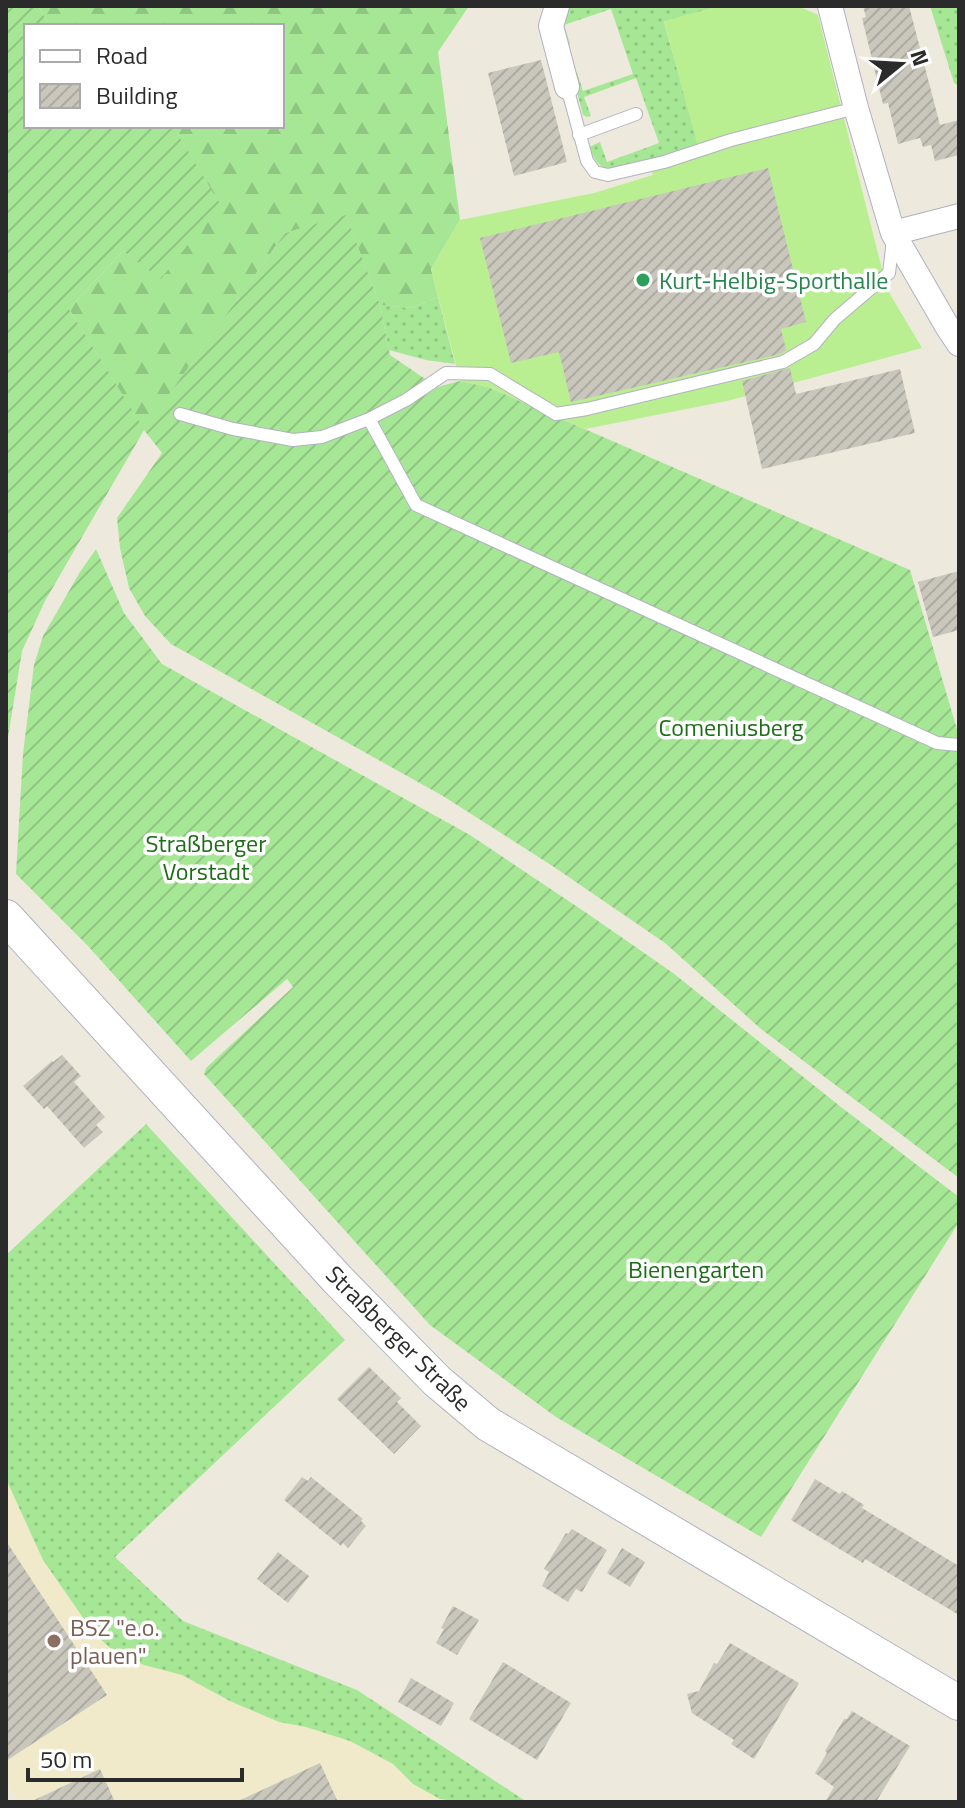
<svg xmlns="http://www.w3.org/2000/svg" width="965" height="1808" font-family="'Titillium Web',sans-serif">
<defs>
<pattern id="grass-dots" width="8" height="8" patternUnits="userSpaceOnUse" patternTransform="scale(2)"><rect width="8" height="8" fill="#a6e796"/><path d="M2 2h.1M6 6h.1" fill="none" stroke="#8fc681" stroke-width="1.8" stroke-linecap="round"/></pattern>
<pattern id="forest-firs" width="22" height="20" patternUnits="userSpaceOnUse" patternTransform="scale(2)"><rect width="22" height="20" fill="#a6e796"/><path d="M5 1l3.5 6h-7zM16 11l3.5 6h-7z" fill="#8fc681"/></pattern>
<pattern id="garden-furrows" width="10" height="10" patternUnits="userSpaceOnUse" patternTransform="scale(2)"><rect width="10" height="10" fill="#a6e796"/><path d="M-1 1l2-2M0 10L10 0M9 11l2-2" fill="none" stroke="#8fc681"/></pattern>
<pattern id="building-hatch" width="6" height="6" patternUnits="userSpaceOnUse" patternTransform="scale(2)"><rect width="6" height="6" fill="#c9c6bc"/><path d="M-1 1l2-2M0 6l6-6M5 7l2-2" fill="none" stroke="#adaaa2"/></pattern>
</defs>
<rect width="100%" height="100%" fill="#eee9dd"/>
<path fill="#f0eacb" d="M6,1479L43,1560L144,1665L182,1675L230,1701L279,1722L306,1727L350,1741L393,1764L413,1784L440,1799L464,1802H19L6,1782Z"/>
<path fill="url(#grass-dots)" d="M565,6H720L664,22L699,147L614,169C598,169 595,160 589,147L600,142L607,162L659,143L636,78L584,97L591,116L587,117L583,115L572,73L577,72L583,91L633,74L611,9L564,25L570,44L566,45L561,26Z
M930,6H959V86L954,83Z
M438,297L455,364L426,360L389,350L380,305L412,308Z
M146,1124L345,1340L115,1557L183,1621L357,1690L527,1802H464L440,1799L413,1784L393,1764L350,1741L306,1727L279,1722L230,1701L182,1675L144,1665L111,1649L93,1632L43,1560L6,1479V1255Z"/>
<path fill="url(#forest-firs)" d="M38,6H469L438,52L460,220L431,269L438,297L412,308L380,305L346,216L285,233L144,430L69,309L123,251L161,278L219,204L173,126H282V26H50Z"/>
<path fill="url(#garden-furrows)" d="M6,6H38L50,26H26V126H173L220,204L161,279L123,251L69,309L144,429L285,233L346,215L380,305L390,355L437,387L460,381L488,387L910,570L959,736V1178L761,1029L665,943L554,867L443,796L171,644L145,616L129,588L120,548L117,518L162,453L144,430L45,601L22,651L6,750Z
M96,549L124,613L162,664L470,835L588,914L673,973L841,1107L959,1197V1222L761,1537L556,1417L430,1325L204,1074L206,1068L293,987L287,979L191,1061L88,946L16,874L23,754L34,665L43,636L80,572Z"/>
<path fill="#baef91" d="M720,6H798L818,15L887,289L922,348L727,401L585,429L488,387L460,381L431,269L460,220L594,193L653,175L648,160L698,147L664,21Z"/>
<path fill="url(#building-hatch)" d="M863,6H909L940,125L959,120V155L935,161L931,145L923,147L920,138L898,144L888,103L883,104L879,88L862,18L866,17Z
M541,60L567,162L514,176L488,73Z
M768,168L806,322L781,329L786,350L780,354L571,402L559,352L511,363L480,238Z
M790,368L796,394L900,369L915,433L762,469L742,381Z
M959,571V630L933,637L918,582Z
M62,1055L81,1076L74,1082L105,1117L96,1125L103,1132L84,1148L47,1106L44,1109L23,1086L52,1061L53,1062Z
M369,1367L401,1398L397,1402L421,1426L394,1454L337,1399Z
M302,1477L308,1481L311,1477L363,1519L361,1521L366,1526L348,1548L343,1543L341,1546L284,1500Z
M815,1479L840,1494L842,1491L864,1505L862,1508L959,1566V1615L865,1559L863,1563L791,1520Z
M572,1529L607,1550L582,1592L576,1589L568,1602L542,1586L549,1572L544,1569L566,1533L568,1534Z
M6,1541L107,1695L6,1761Z
M622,1548L645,1562L630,1587L607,1573Z
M278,1552L309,1576L288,1603L257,1579Z
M453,1606L479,1620L457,1655L436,1643L444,1629L441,1628Z
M730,1643L799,1683L754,1759L731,1744L734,1740L692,1713L687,1694L699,1691L714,1663L717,1664Z
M503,1662L571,1703L537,1760L469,1719Z
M411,1678L454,1703L441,1726L398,1702Z
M852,1711L910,1746L876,1802H825L834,1787L815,1773L827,1753L825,1751L844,1719H847Z
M320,1763L338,1802H236Z
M100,1769L115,1802H30Z"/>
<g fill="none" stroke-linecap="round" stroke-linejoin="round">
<g stroke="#b1b1c0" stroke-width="14">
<path id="lane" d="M567,87L587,161L595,172L608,175L664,162L731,140L856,108
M579,135L636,114
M180,414L233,429L293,440L322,437L369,419L406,400L446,373L490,374L556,414L587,409L783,362L814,344L835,319L889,273L893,240
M369,419L416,505L937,743L959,745"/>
</g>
<g stroke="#b1b1c0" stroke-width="26">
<path id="street" d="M557,6L551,26L567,87
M830,6L856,108L893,233L947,326L959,344
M893,233L959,216"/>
</g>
<g stroke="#b1b1c0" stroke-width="36">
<path id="secondary" d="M6,917L338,1280L437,1381L488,1424L959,1703"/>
</g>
<use href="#lane" stroke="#fff" stroke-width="12"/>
<use href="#street" stroke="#fff" stroke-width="24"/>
<use href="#secondary" stroke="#fff" stroke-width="34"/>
</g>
<circle fill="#2e9e5b" stroke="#fff" stroke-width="3" cx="643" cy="280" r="8"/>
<circle fill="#8d6e63" stroke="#fff" stroke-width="3" cx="54" cy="1641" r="8"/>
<g text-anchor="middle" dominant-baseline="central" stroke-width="7" stroke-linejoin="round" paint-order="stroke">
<g font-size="24" fill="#27864d" stroke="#fff" text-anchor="start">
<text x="659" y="280">Kurt-Helbig-Sporthalle</text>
</g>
<g font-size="24" fill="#1c6e16" stroke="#fff">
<text x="731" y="727">Comeniusberg</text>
<text x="206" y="843">Straßberger<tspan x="206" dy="28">Vorstadt</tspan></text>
<text x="696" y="1269">Bienengarten</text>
</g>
<g font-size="24" fill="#2b2b2b" stroke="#fff">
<text transform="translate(399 1338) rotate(45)">Straßberger Straße</text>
</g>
<g font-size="24" fill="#785e54" stroke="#fff" text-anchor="start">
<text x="70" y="1627">BSZ "e.o.<tspan x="70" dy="28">plauen"</tspan></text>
</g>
</g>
<rect width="965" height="1808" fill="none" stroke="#2b2b2b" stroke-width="16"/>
<rect x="24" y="24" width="260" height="104" fill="#ffffff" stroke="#aaaaaa" stroke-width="2"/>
<rect x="40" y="50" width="40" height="12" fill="#ffffff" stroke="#aaaaaa" stroke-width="2"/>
<text x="96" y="64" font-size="24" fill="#2b2b2b">Road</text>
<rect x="40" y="84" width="40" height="24" fill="url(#building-hatch)" stroke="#aaaaaa" stroke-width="2"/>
<text x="96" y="104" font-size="24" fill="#2b2b2b">Building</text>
<g transform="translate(901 64) rotate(72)" stroke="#ffffff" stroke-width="6" paint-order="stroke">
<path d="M0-6L14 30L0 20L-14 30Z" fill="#2b2b2b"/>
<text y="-12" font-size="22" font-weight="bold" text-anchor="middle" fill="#2b2b2b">N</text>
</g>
<path d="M28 1768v12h214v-12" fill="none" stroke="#2b2b2b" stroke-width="4"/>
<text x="40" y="1768" font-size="24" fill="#2b2b2b" stroke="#ffffff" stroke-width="6" paint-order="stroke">50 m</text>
</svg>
